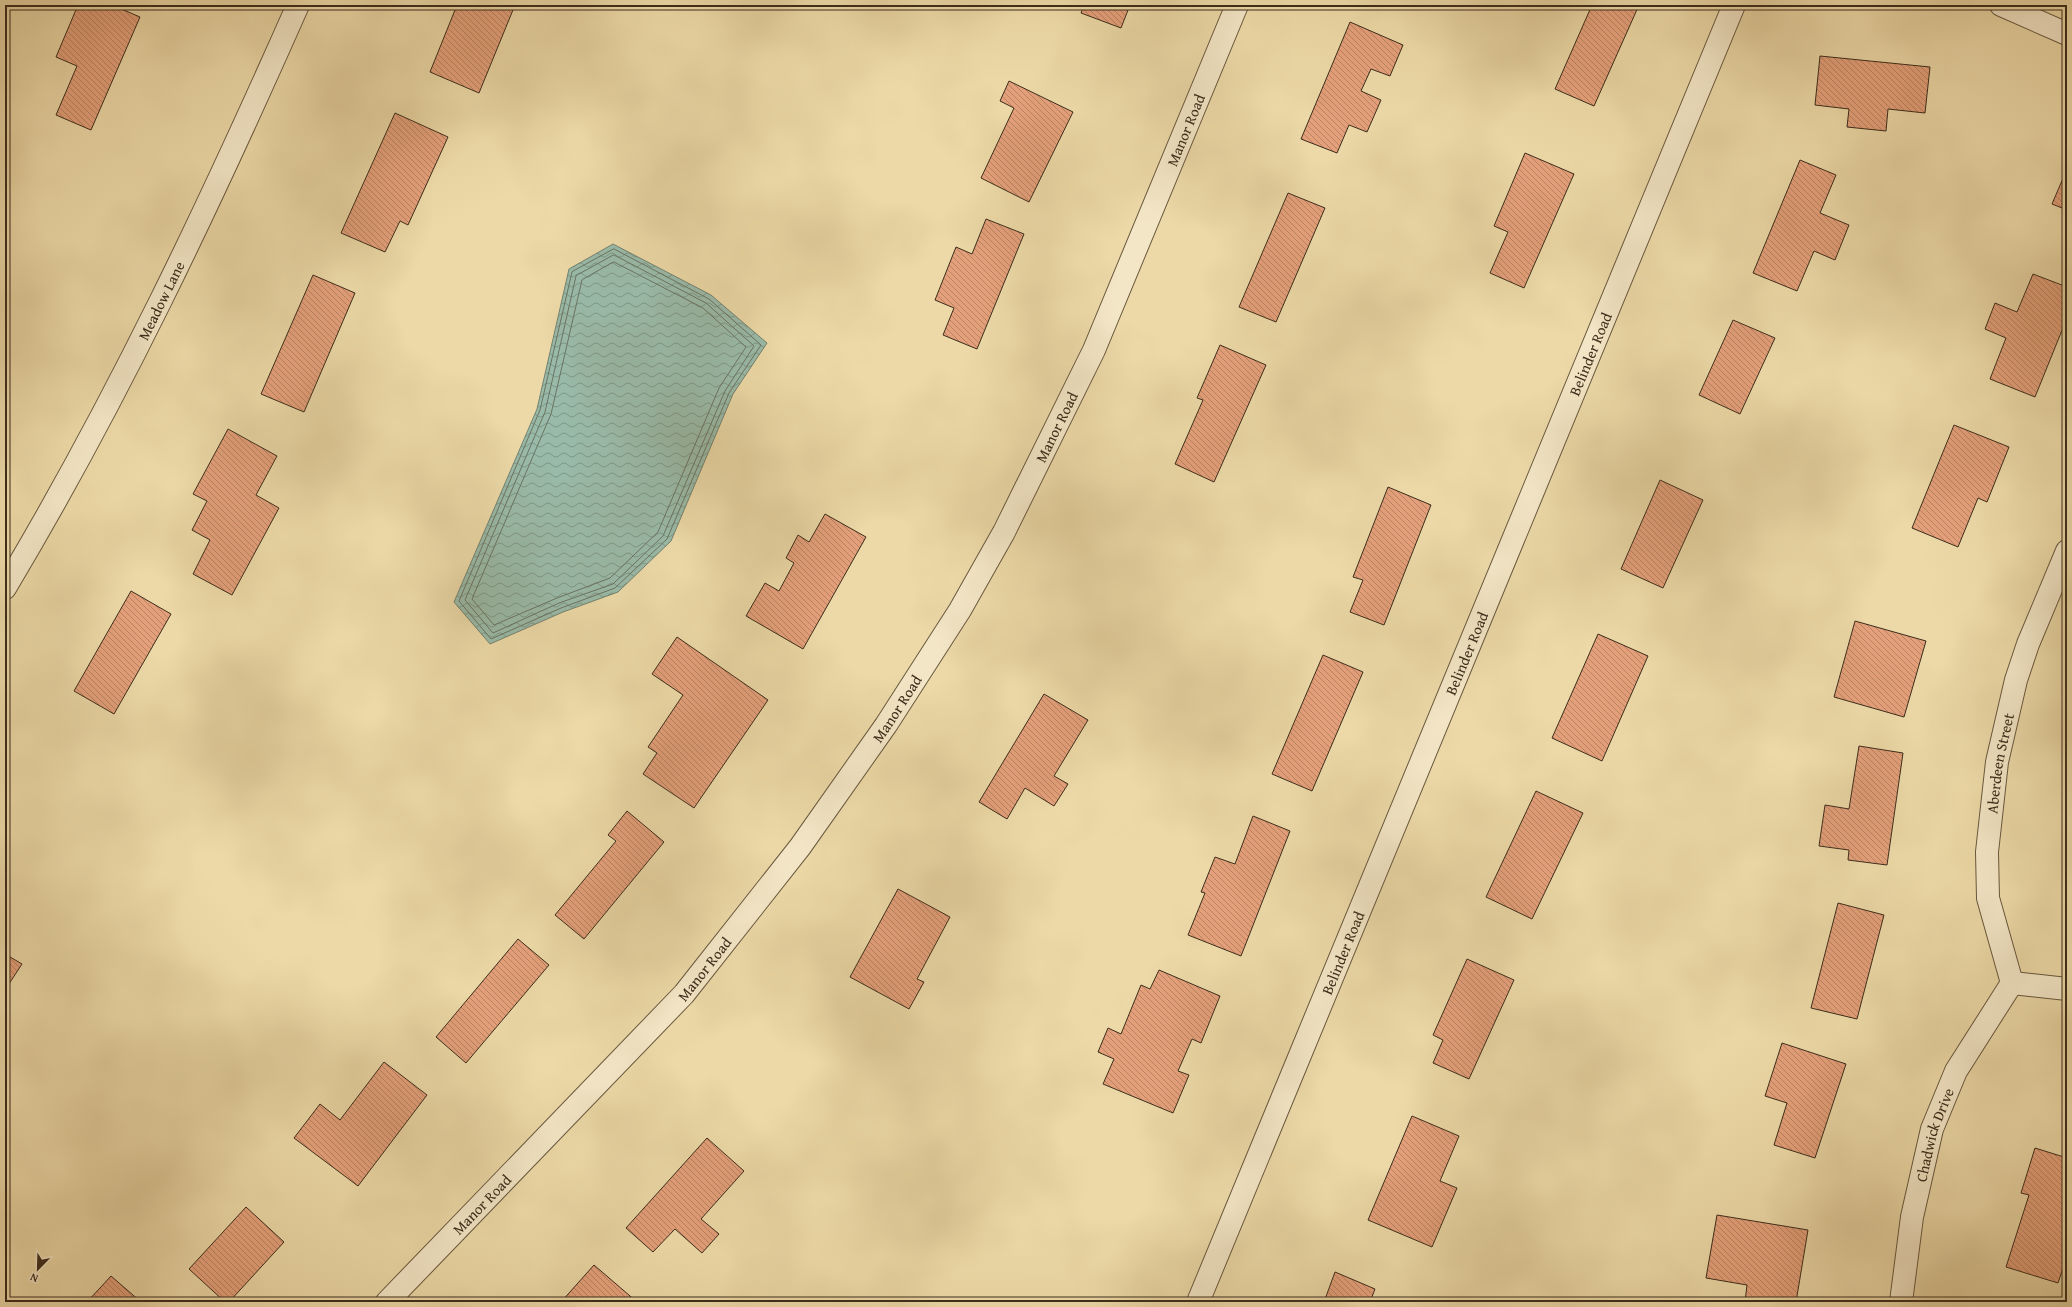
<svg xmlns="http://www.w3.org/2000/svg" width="2072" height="1307" font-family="'Gentium Book Plus',serif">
<defs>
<pattern id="water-waves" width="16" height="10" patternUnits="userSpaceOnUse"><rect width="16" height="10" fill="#99baa8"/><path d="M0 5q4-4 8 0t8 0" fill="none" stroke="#7e9888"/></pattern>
<pattern id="building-back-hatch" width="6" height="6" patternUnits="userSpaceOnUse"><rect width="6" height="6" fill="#e4a07a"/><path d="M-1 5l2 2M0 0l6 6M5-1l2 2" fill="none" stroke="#ba8363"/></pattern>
</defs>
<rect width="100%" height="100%" fill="#ecd9a7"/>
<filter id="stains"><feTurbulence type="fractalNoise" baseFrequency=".005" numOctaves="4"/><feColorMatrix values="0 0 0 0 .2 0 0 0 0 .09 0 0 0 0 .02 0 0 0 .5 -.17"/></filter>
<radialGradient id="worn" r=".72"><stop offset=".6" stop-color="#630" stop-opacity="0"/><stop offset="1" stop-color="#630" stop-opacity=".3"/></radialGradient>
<path fill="url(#water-waves)" stroke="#748270" d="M613,244L711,295L767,343L733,394L671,541L618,592L563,612L490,644L454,602L537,409L569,269Z"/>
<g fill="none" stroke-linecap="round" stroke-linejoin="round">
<path stroke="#6a7462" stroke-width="1" d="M614,249L709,299L761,345L729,393L667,539L615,588L561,608L491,639L459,601L540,410L572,272Z
M614,255L706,303L754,346L725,391L663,536L613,584L559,603L493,633L465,600L545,412L576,276Z
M614,262L703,308L746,347L719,388L658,532L610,578L557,598L494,625L472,599L551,414L582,280Z"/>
</g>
<path fill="url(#building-back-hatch)" stroke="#3c2d1b" d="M78,5H112L140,17L91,130L56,115L77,66L56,57Z
M457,5H515L479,93L430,72Z
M1084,5H1130L1121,28L1081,13Z
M1592,5H1639L1594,106L1555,89Z
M1350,22L1403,45L1390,76L1371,69L1361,91L1381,100L1367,132L1349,125L1337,153L1301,139Z
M1820,56L1930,67L1925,113L1888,109L1886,131L1847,127L1849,109L1815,105Z
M1009,81L1073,112L1029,202L981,178L1014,108L1000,101Z
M395,113L448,137L408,225L400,221L385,252L341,233Z
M1525,153L1574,174L1524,288L1490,273L1508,232L1494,226Z
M1800,160L1836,175L1820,213L1849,225L1835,260L1814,251L1797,291L1753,273Z
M2067,169V210L2052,204Z
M1288,193L1325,208L1276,322L1239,307Z
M986,219L1024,234L977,349L943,335L954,308L935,300L956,247L972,254Z
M2033,274L2067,287V318L2035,397L1990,379L2006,338L1985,329L1995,303L2017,312Z
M313,275L355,293L304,412L261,394Z
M1733,320L1775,338L1740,414L1699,395Z
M1220,345L1266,365L1214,482L1175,464L1203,400L1197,398Z
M1954,425L2009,447L1987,502L1978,498L1958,547L1912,528Z
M228,429L277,456L256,495L279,508L232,595L193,574L210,540L192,530L207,501L193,494Z
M1660,480L1703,500L1663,588L1621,569Z
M1388,487L1431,505L1384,625L1350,612L1363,580L1353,577Z
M825,514L866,537L803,649L746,616L765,583L779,591L794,563L786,558L798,535L809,542Z
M131,591L171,614L114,714L74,691Z
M1855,621L1926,641L1904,717L1834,697Z
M1598,634L1648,656L1602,761L1552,738Z
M677,637L768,700L694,808L643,774L657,753L648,747L683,695L652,674Z
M1323,655L1363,672L1312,791L1272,774Z
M1044,694L1088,720L1054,776L1068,784L1054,806L1025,788L1007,819L979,802Z
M1859,746L1903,753L1887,865L1848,860L1849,850L1819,846L1825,805L1849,809Z
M1536,791L1583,813L1532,919L1486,897Z
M627,811L664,842L584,939L555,915L616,841L608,835Z
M1253,816L1290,831L1241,956L1188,935L1205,893L1201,892L1215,857L1235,864Z
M898,889L950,917L917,979L924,982L909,1009L850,977Z
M1838,903L1884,915L1857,1019L1811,1008Z
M518,939L549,965L466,1063L436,1037Z
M5,954L22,964L5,990Z
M1467,959L1514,980L1469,1079L1433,1063L1443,1040L1433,1035Z
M1159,970L1220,996L1201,1043L1192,1039L1178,1071L1189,1075L1173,1113L1103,1084L1114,1059L1098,1052L1108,1028L1121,1034L1141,985L1150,989Z
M1782,1043L1846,1064L1815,1158L1774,1145L1787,1103L1765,1096Z
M384,1062L427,1095L358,1186L294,1138L320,1104L340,1120Z
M1412,1116L1459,1136L1440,1181L1457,1188L1432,1247L1368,1220Z
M707,1138L744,1171L701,1219L719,1234L702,1253L675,1229L653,1252L626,1228Z
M2035,1148L2067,1158V1256L2058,1283L2006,1267L2029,1195L2021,1193Z
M246,1207L284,1242L229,1302H225L189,1269Z
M1717,1215L1808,1230L1796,1302H1745L1747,1285L1706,1278Z
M594,1265L637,1302H561Z
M1335,1272L1375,1289L1370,1302H1324Z
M111,1276L141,1302H87Z"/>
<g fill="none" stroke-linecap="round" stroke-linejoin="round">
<g stroke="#68583e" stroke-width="24">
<g id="street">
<path d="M2001,5L2067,34"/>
<path id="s1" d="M5,588C117,401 210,204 298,5"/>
<path id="s2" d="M2012,983L1988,898L1987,852L1997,762L2016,680L2028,644L2067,551"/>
<path d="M2012,983L2067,989"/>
<path id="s3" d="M387,1302L684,994L800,847L886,725L960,610L1004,532L1094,350L1237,5"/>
<path id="s4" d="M1198,1302L1734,5"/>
<path id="s5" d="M1901,1302L1912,1217L1932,1129L1956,1071L2012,983"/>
</g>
</g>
<use href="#street" stroke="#f3e6c6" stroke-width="22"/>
</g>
<g text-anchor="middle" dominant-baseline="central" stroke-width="3.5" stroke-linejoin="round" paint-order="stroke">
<g font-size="15" fill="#3c2d1b" stroke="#f3e6c6">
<text stroke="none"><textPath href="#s3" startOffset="1432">Manor Road</textPath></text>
<text stroke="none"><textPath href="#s1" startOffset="327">Meadow Lane</textPath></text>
<text stroke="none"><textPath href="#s4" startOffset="1026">Belinder Road</textPath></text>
<text stroke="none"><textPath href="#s3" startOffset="1108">Manor Road</textPath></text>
<text stroke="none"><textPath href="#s4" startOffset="702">Belinder Road</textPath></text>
<text stroke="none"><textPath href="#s3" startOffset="784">Manor Road</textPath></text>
<text stroke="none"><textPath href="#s2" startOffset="224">Aberdeen Street</textPath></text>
<text stroke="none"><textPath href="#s4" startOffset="378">Belinder Road</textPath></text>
<text stroke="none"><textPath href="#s3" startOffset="460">Manor Road</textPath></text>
<text stroke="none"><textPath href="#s5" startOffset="171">Chadwick Drive</textPath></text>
<text stroke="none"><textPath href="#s3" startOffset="136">Manor Road</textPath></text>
</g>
</g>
<rect width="2072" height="1307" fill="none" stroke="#ecd9a7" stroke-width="20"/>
<rect x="6" y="6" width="2060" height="1295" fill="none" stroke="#3c2d1b" stroke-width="2"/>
<rect x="10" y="10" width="2052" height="1287" fill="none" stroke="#3c2d1b"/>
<g transform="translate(38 1269) rotate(203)" stroke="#f3e6c6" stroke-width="3" paint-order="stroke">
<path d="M0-3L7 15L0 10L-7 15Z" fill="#3c2d1b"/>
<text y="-6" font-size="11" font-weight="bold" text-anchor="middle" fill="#3c2d1b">N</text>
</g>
<rect width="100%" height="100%" filter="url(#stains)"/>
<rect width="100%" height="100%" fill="url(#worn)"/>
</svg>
